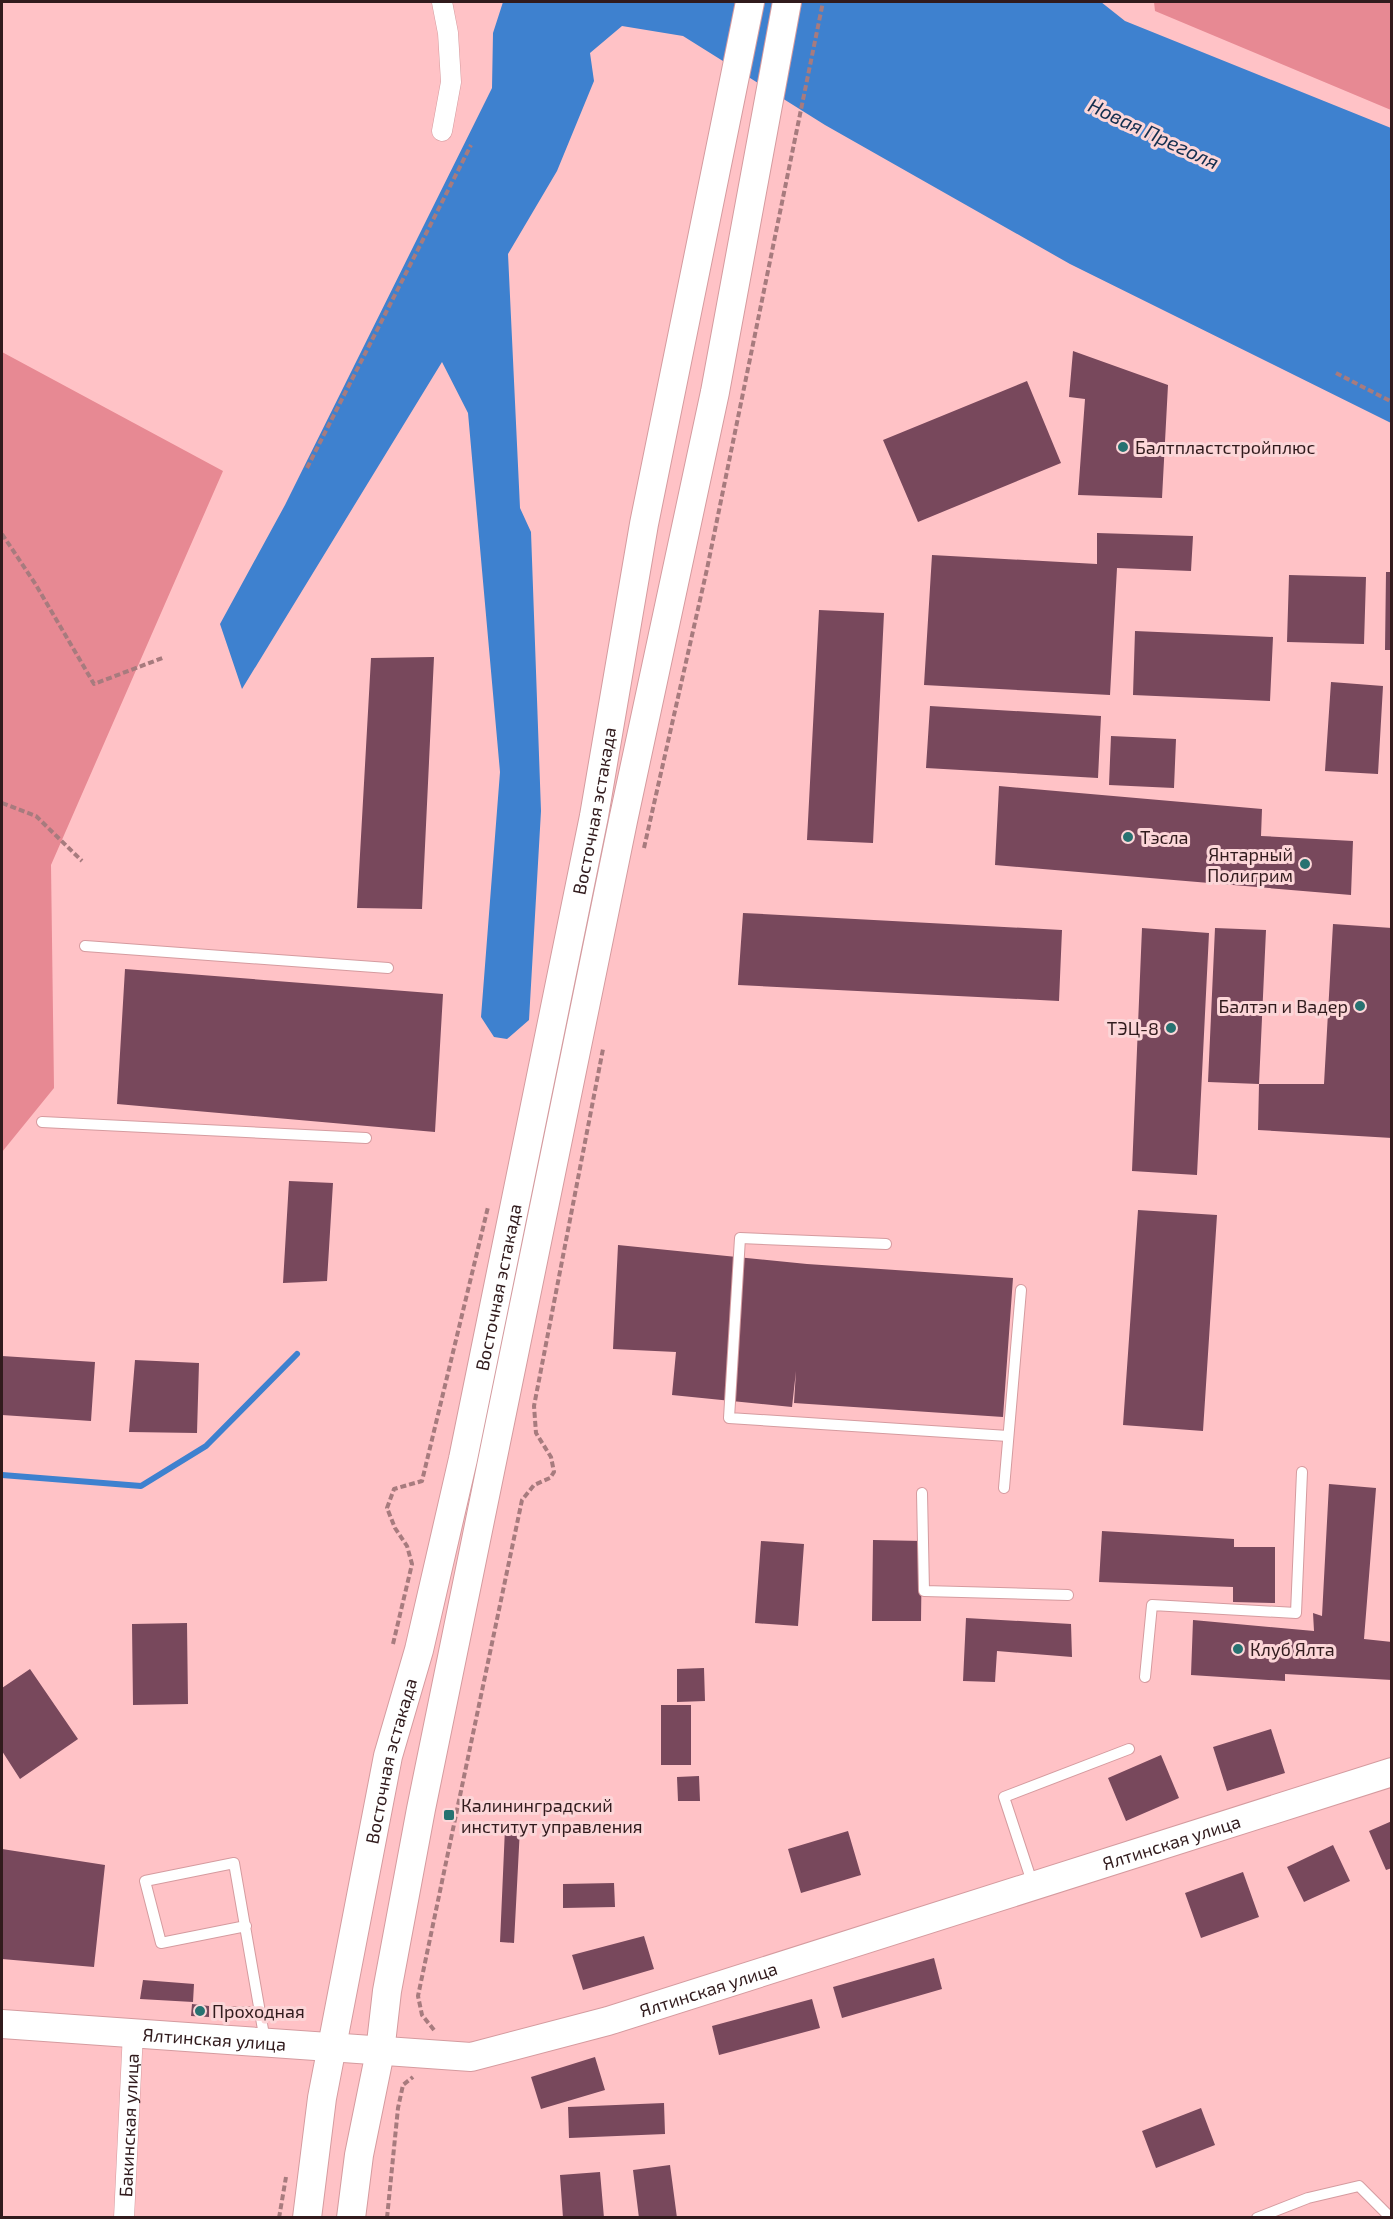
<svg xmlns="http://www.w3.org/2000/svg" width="1393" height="2219" font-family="'Exo 2',sans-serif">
<rect width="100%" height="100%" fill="#ffc2c6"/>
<path fill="#e78993" d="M1154,2H1391V110L1155,11Z
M2,352L223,471L51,865L54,1088L2,1152Z"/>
<path fill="#3e81cf" d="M503,2H1101L1125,21L1391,128V423L1070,264L825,125L683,36L622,26L590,53L594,81L557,171L508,254L520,508L531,532L541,811L529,1020L507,1039L494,1037L481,1017L500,772L468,413L442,362L242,689L220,624L285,505L492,88L493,33Z"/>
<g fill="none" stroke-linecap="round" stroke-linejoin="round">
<path stroke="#3e81cf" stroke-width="6" d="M2,1475L141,1486L206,1446L297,1354"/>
</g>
<path fill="#78485c" d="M1073,351L1168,385L1162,498L1078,495L1085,399L1069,397Z
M1027,381L1061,463L918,522L883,440Z
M1097,533L1193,536L1191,571L1117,568L1110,695L924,685L932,555L1097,564Z
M1386,572H1392V650H1385Z
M1289,575L1366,577L1364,644L1287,642Z
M819,610L884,613L873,843L807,840Z
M1135,631L1273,637L1270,701L1133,695Z
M434,657L422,909L357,908L371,658Z
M1331,682L1383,686L1378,774L1325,771Z
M930,706L1101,716L1098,778L926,768Z
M1111,736L1176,739L1174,788L1109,785Z
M999,786L1262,809L1261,836L1353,841L1351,895L995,865Z
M743,913L1062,930L1059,1001L738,985Z
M1333,924L1392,928V1138L1258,1130L1259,1084H1324Z
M1142,928L1209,933L1197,1175L1132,1171Z
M1215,928L1266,930L1259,1084L1208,1082Z
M125,969L443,994L435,1132L117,1104Z
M289,1181L333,1183L327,1281L283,1283Z
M1138,1210L1217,1215L1203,1431L1123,1425Z
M618,1245L807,1264L1013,1278L1003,1417L794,1403L796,1371L792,1407L672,1395L676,1352L613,1349Z
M2,1356L95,1362L91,1421L2,1415Z
M135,1360L199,1363L197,1433L129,1432Z
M1329,1484L1376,1488L1364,1639L1392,1642V1680L1285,1674V1681L1191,1675L1193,1620L1314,1631L1313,1613L1322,1616Z
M1102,1531L1234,1539V1547H1275V1603L1233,1602V1587L1099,1582Z
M873,1540L922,1541L921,1621H872Z
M761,1541L804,1544L798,1626L755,1623Z
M966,1618L1071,1624L1072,1657L997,1651L995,1682L963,1681Z
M187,1623L188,1704L133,1705L132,1624Z
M704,1668L705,1701L677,1702V1669Z
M30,1669L78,1739L20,1779L2,1751V1688Z
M661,1705H691V1765H661Z
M1271,1729L1285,1773L1227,1791L1213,1747Z
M1161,1755L1179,1798L1126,1821L1108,1778Z
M699,1776L700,1801H678L677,1777Z
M1392,1821V1868L1386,1870L1369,1831Z
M505,1828H520L514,1943L500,1942Z
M848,1831L861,1875L801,1893L788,1849Z
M1333,1845L1350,1881L1304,1902L1287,1867Z
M2,1849L105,1865L94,1967L2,1959Z
M1243,1872L1259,1917L1201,1938L1185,1893Z
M614,1883L615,1907L563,1908V1884Z
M644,1936L654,1969L583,1990L572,1955Z
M934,1958L942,1989L842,2018L833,1987Z
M143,1980L194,1984L193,2002L140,1999Z
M812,1999L820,2028L719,2055L712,2026Z
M192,2004L209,2006V2017L191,2016Z
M595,2057L605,2090L541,2109L531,2077Z
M664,2103L665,2134L569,2138L568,2107Z
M1201,2108L1215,2145L1156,2168L1142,2131Z
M670,2165L677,2218H639L633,2170Z
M600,2172L604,2218H563L560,2175Z"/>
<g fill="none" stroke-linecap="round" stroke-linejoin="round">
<g stroke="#d59b9f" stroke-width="12">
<path id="lane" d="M85,946L388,968
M42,1122L366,1138
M886,1244L740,1238L729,1418L1008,1436
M1004,1488L1021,1290
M922,1493L924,1591L1068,1595
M1145,1677L1152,1605L1296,1613L1302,1472
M1033,1885L1004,1797L1129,1749
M246,1926L161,1943L145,1881L234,1863L265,2041
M217,2012H260
M1257,2218L1308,2198L1359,2186L1391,2218"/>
</g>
<g stroke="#d59b9f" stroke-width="21">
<g id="street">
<path d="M442,2L448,33L451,82L442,131"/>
<path id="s1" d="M124,2218L133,2032"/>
</g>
</g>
<g stroke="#d59b9f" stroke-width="30">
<g id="secondary">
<path id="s2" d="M2,2024L471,2057L608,2021L1392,1772"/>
<path id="s3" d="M307,2218L322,2098L388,1756L419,1650L463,1459L594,816L644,524L750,2"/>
<path d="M351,2218L359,2155L380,2052L387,1991L421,1809L623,821L715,392L787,2"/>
</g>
</g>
<path stroke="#a77b7e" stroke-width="4" stroke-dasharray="6 3" stroke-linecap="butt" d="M1336,373L1392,402
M307,468L471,145
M2,534L36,585L94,684L165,657
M2,803L36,816L82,861
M644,848L707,569L823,2
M393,1644L412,1564L407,1546L395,1528L387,1508L394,1489L422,1481L488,1207
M434,2030L422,2015L418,1996L522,1500L534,1485L550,1478L554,1472L551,1457L536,1433L534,1406L603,1049
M279,2218L286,2177
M387,2218L398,2108L403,2085L413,2077"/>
<use href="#lane" stroke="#fff" stroke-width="10"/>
<use href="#street" stroke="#fff" stroke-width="20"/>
<use href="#secondary" stroke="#fff" stroke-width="28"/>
</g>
<g fill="#277271" stroke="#fcd6d8" stroke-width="2">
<circle cx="1123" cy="447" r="6"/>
<circle cx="1128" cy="837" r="6"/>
<circle cx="1305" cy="864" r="6"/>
<circle cx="1360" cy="1006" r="6"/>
<circle cx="1171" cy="1028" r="6"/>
<circle cx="1238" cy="1649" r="6"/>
<rect x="443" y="1809" width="12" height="12" rx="3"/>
<circle cx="200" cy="2011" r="6"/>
</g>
<g text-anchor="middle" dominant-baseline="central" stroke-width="6" stroke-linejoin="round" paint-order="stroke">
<g font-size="18" fill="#311b1d" stroke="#fcd6d8" text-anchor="start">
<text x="1135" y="447">Балтпластстройплюс</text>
<text x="1140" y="837">Тэсла</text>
<text x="1293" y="854" text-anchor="end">Янтарный<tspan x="1293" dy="21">Полигрим</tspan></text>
<text x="1348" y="1006" text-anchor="end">Балтэп и Вадер</text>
<text x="1159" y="1028" text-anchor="end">ТЭЦ-8</text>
<text x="1250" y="1649">Клуб Ялта</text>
<text x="461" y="1805">Калининградский<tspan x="461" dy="21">институт управления</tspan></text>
<text x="212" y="2011">Проходная</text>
</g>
<g font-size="18" fill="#311b1d" stroke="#fcd6d8">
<text stroke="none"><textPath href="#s3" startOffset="1437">Восточная эстакада</textPath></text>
<text stroke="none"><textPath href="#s3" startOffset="951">Восточная эстакада</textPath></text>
<text stroke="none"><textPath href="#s3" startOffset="465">Восточная эстакада</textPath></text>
<text stroke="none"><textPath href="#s2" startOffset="1203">Ялтинская улица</textPath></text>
<text stroke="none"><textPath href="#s2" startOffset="717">Ялтинская улица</textPath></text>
<text stroke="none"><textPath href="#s2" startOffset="213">Ялтинская улица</textPath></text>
<text stroke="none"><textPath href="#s1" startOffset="93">Бакинская улица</textPath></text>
</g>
<g font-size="20" font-style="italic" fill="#142f4f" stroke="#fcd6d8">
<text transform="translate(1154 133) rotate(25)">Новая Преголя</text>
</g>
</g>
<rect width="1393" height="2219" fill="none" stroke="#311b1d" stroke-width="6"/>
</svg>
